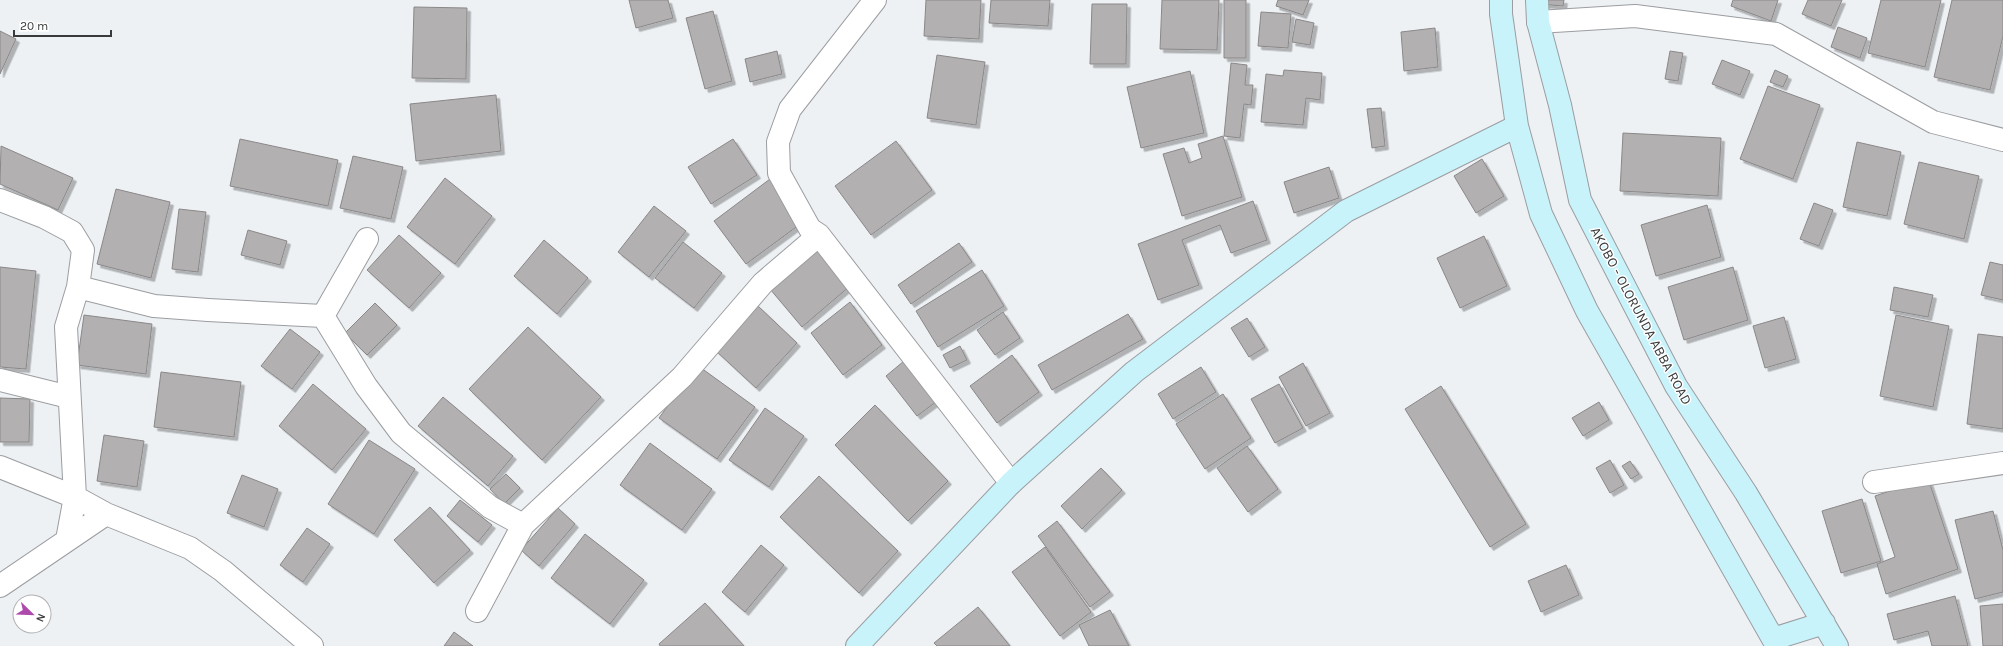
<svg xmlns="http://www.w3.org/2000/svg" width="2003" height="646" font-family="Karla,sans-serif">
<defs>
<filter id="shadow"><feDropShadow dx="3.5" dy="3.5" stdDeviation="0" flood-color="#0004"/></filter>
</defs>
<rect width="100%" height="100%" fill="#eef1f4"/>
<path fill="#b3b0b1" stroke="#8a8788" filter="url(#shadow)" d="M629,0H668L673,18L636,28Z
M926,0H981L979,39L924,36Z
M991,0H1050L1048,26L989,23Z
M1162,0H1219L1217,50L1160,49Z
M1224,0H1246V58H1224Z
M1278,0H1309L1303,15L1276,6Z
M1540,0H1564L1563,6L1539,4Z
M1733,0H1778L1771,21L1731,6Z
M1808,0H1842L1831,26L1802,14Z
M1881,0H1941L1925,67L1868,53Z
M1952,0H2003V36L1990,90L1934,77Z
M1092,4H1127L1126,64H1090Z
M414,7L467,8L466,79L412,78Z
M713,11L732,81L705,89L686,18Z
M1261,12L1291,14L1288,48L1258,46Z
M1296,19L1314,23L1310,45L1292,42Z
M1838,27L1867,38L1860,58L1831,47Z
M1435,28L1438,67L1404,71L1401,32Z
M0,31L16,39L0,74Z
M777,51L782,74L750,82L745,59Z
M1670,51L1683,53L1678,81L1665,79Z
M937,55L985,62L976,125L927,118Z
M1722,60L1750,71L1740,95L1712,84Z
M1231,63L1247,65L1245,85H1253L1251,105L1244,104L1240,138L1224,136Z
M1284,70L1322,73L1320,100L1306,98L1303,125L1261,122L1266,74L1283,76Z
M1775,70L1788,76L1783,87L1770,82Z
M1190,71L1204,133L1141,148L1127,87Z
M1768,86L1820,105L1793,179L1740,159Z
M496,95L501,151L416,161L410,104Z
M1381,108L1385,146L1372,148L1367,109Z
M1623,133L1721,138L1718,196L1620,191Z
M1223,136L1242,197L1182,216L1163,154L1184,148L1189,163L1202,158L1198,144Z
M240,139L338,160L328,206L230,186Z
M733,139L757,175L711,204L688,167Z
M896,141L932,190L871,235L835,186Z
M1857,142L1901,152L1887,216L1843,207Z
M1,146L73,178L58,210L0,184Z
M353,156L403,167L391,219L340,208Z
M1482,159L1504,196L1476,213L1454,176Z
M1919,162L1979,176L1964,239L1904,224Z
M1329,167L1339,198L1294,213L1284,182Z
M445,178L492,216L455,264L407,227Z
M770,179L803,222L746,264L714,221Z
M116,189L170,202L151,278L97,264Z
M1253,201L1267,240L1231,253L1220,225L1182,240L1199,285L1158,300L1138,244Z
M1814,203L1833,210L1819,246L1800,239Z
M1707,205L1721,257L1656,276L1641,225Z
M654,206L686,231L649,277L618,252Z
M179,209L206,212L198,272L172,269Z
M248,230L287,241L280,265L241,255Z
M399,235L441,273L409,308L367,270Z
M1484,236L1507,286L1460,308L1437,258Z
M544,240L588,278L557,314L514,276Z
M683,242L722,273L694,308L655,278Z
M959,243L972,262L911,304L898,285Z
M817,248L850,286L802,327L770,289Z
M1990,262L2003,265V300L1981,295Z
M0,267L36,271L26,369L0,367Z
M1733,267L1748,320L1684,340L1668,287Z
M982,270L1004,306L938,347L916,311Z
M1894,287L1933,295L1928,317L1890,310Z
M850,302L882,345L843,375L811,333Z
M375,303L397,325L367,355L345,333Z
M757,305L797,343L756,388L715,350Z
M1003,312L1020,338L995,355L977,330Z
M1128,314L1143,339L1052,390L1038,365Z
M84,315L152,324L146,374L77,365Z
M1896,315L1949,326L1933,407L1880,396Z
M1784,317L1796,359L1765,368L1753,326Z
M1247,318L1265,347L1249,357L1231,328Z
M528,327L601,397L542,460L469,389Z
M290,329L320,352L292,389L261,366Z
M1978,334L2003,337V429L1967,424Z
M960,346L967,360L950,368L943,355Z
M1012,355L1039,392L997,423L970,386Z
M904,361L936,402L917,416L886,376Z
M1303,363L1330,413L1306,426L1279,377Z
M697,365L755,407L717,459L659,418Z
M1201,367L1216,392L1173,419L1158,394Z
M161,372L241,382L234,437L154,427Z
M313,384L366,429L332,470L279,426Z
M1279,384L1303,428L1275,443L1251,399Z
M1441,386L1526,524L1490,547L1405,409Z
M1223,394L1251,438L1205,469L1176,424Z
M443,397L513,456L488,486L418,426Z
M0,398L30,399L29,442H0Z
M1599,402L1609,420L1583,436L1572,418Z
M875,405L948,481L908,521L835,445Z
M765,408L804,436L769,487L729,460Z
M104,435L144,441L137,487L97,481Z
M369,440L415,469L374,534L328,504Z
M650,443L712,489L682,530L620,485Z
M1247,446L1278,489L1248,512L1217,468Z
M1610,460L1624,485L1610,493L1596,468Z
M1630,461L1639,474L1631,479L1622,466Z
M1101,468L1122,490L1082,529L1061,506Z
M506,474L520,488L504,504L490,489Z
M242,475L278,489L264,527L227,513Z
M819,476L898,551L859,593L780,517Z
M1928,478L1958,569L1886,594L1877,564L1895,557L1875,496Z
M1862,499L1881,561L1841,573L1822,511Z
M460,500L492,525L478,542L447,516Z
M430,507L470,550L434,583L394,540Z
M558,508L575,524L539,566L521,550Z
M1993,511L2003,550V592L1975,599L1955,520Z
M1057,521L1110,592L1090,607L1038,536Z
M307,528L330,544L303,582L280,565Z
M585,534L644,580L610,624L551,578Z
M761,545L784,565L745,612L722,592Z
M1045,547L1091,612L1060,636L1012,572Z
M1566,565L1579,595L1541,612L1528,581Z
M1955,596L1968,646H1932L1928,631L1894,640L1887,614Z
M705,603L744,646H660L659,644Z
M2003,604V646H1983L1980,606Z
M978,607L1010,646H937L934,643Z
M1110,610L1129,646H1089L1079,625Z
M454,632L473,646H444Z"/>
<g fill="none" stroke-linecap="round" stroke-linejoin="round">
<g stroke="#9b9da0" stroke-width="24">
<path id="street" d="M875,0L790,109L778,142L779,173L810,229L819,235L1011,483
M1538,22L1635,16L1776,34L1933,122L2003,140
M0,200L44,217L72,232L83,250L78,287L66,327L75,497L67,540
M367,239L323,316L366,386L401,433L490,507L523,525
M78,287L154,306L208,310L323,316
M0,380L69,397
M0,467L75,497L106,514L190,548L223,571L312,646
M1874,482L2003,463
M0,586L106,514
M477,611L523,525L682,377L763,283L819,235"/>
</g>
<g stroke="#9b9da0" stroke-width="24">
<path id="secondary" d="M1501,0V14L1517,126L1541,214L1587,311L1777,646
M1537,0L1538,22L1560,105L1580,200L1676,386L1746,493L1837,646
M1773,639L1824,623
M857,646L1011,483L1134,372L1346,211L1517,126"/>
</g>
<use href="#street" stroke="#fff" stroke-width="22"/>
<use href="#secondary" stroke="#c8f3fb" stroke-width="22"/>
</g>
<g text-anchor="middle" dominant-baseline="central" stroke-width="3" stroke-linejoin="round" paint-order="stroke">
<g font-size="14" fill="#393a3b" stroke="#fff">
<text transform="translate(1641 316) rotate(62)">AKOBO - OLORUNDA ABBA ROAD</text>
</g>
</g>
<g transform="translate(32 614) rotate(113)"><circle r="19" fill="#ffffff" stroke="#b0b0b1"/>
<path d="M0-3L7 15L0 10L-7 15Z" fill="#ae49ae"/>
<text y="-6" font-size="11" font-weight="bold" text-anchor="middle" fill="#393a3b">N</text>
</g>
<path d="M14 30v6h97v-6" fill="none" stroke="#393a3b" stroke-width="2"/>
<text x="20" y="30" font-size="12" fill="#393a3b" stroke="#ffffff" stroke-width="3" paint-order="stroke">20 m</text>
</svg>
